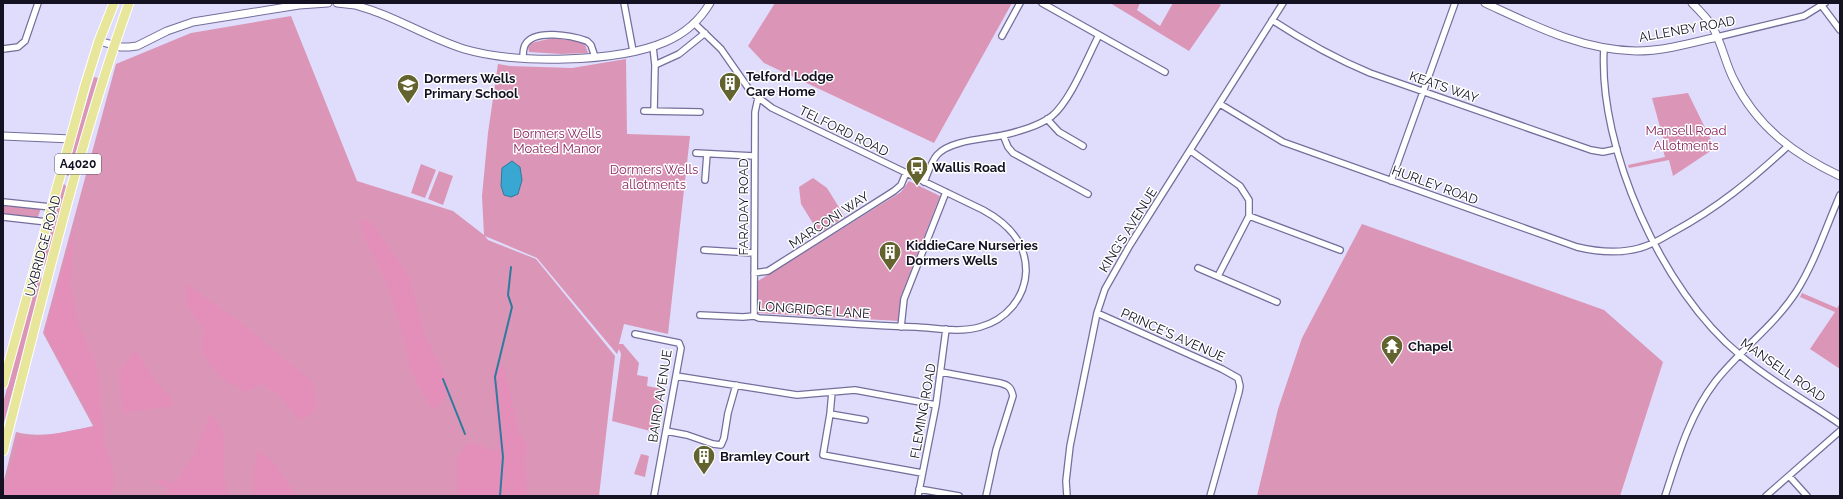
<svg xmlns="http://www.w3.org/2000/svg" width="1843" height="499" font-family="Raleway,sans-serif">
<rect width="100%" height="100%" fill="#dfddfb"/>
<path fill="#db95b7" d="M775,3H1012L934,143L764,63L748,46Z
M1110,3H1140L1137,10L1160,26L1173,3H1217L1221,5L1189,51Z
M291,16L357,181L453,211L484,235L482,196L488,133L498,64L510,66L572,68L626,59L627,134L690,136L668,334L624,324L619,344H623L639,363L637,375L648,377L647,386L662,389L654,432L612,421L621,354L619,349L617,354L537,258L485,236L488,240L536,259L615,356L599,496H3V484L16,432C41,439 68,431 93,426L43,333L116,64L191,33Z
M553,38L584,42L588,53L561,54L529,52L528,47L531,43Z
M94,77L98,78L71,174L68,176L65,174Z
M1688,93L1715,148L1673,176L1669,160L1629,168L1628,165L1665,157L1662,146L1665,145L1652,98Z
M421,164L436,170L425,198L411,193Z
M439,171L453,176L443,205L428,199Z
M813,178L827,188L845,217L819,233L801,204L799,187Z
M909,181L940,196L901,296L899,321L758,313V281L901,192Z
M64,184L67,187L47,266L40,264L62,185Z
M3,206L41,208L38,217L3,215Z
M1362,224L1604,310L1663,362L1620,496H1257L1278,409L1302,338Z
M40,276L43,279L3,426V403L37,277Z
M1802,293L1837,308L1840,303V369L1810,349L1835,312L1800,297Z
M641,454L649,456L645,477L634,474Z"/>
<path fill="#e48fba" d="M359,219L371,222L409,276L423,331L448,381L446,396L432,411L411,371L400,326L387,284L364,237Z
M74,230L70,285L80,329L97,367L105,446C113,462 118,480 111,496H4L19,437L36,438L96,426L45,333Z
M185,283L235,318L312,381L317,409L301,421L278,395L262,384L245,392L219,376L202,353L204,329L187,306Z
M135,350L158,385L173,399L172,406L123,413L119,372Z
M498,362L505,370L519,432L527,445L525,461L527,496H457V458L468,443L483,445L490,451L498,447L492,372Z
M210,413L223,431L224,476L228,496H168V490L154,479L175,482L193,457Z
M258,450L274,463L297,496H253L254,468Z"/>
<path fill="#38a7d2" stroke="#2d7a9d" d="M512,161L520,167L522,180L518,194L511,197L504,195L501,186L502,168Z"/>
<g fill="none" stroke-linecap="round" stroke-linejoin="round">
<path stroke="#2d7a9d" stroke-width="2" d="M443,379L465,434
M500,496L503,457L495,377L512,307L508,295L511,267"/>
<g stroke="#736e9b" stroke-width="8">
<path id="minor" d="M624,3L633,51
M1042,3L1165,72
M1822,6L1840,30
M1272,20C1304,41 1334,58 1370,73L1591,150L1603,152L1617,149
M694,23L721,49L751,92L772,108L983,210C1007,223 1026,241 1026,271C1025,298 1006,320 980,327C960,333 936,328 916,327C864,325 811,321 759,318L754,316L743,317L700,315
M1002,36L1020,3
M1717,37L1804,16L1825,3
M653,47L655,65
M1604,48C1598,149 1662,291 1740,355C1770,381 1807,401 1840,424
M3,49L18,47L25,41L38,3
M523,58C523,54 523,49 525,45C534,28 573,36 587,41L591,45L595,57
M1220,104L1283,142L1577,247C1598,252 1619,254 1640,248C1652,245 1663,238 1673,232C1719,207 1750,181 1788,146
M644,111L700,112
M654,111L655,65L679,54L705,33
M1047,119L1059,132L1083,146
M1003,135L1008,147L1013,153L1088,194
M1191,151L1240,186L1249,200V216L1218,276
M696,153L754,156
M705,180L707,154
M1391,181L1455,3
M924,182C928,173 931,162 937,155C950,140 986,139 1004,135C1020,131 1039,126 1052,116C1071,100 1087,58 1099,35
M3,202L51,207
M1249,216L1340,250
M3,217L47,222
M704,250L754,253
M1198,268L1277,302
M754,273L768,271L894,191L901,185L906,173
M1097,313L1222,369L1238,378L1240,386L1239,392L1210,496
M754,316L755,112L758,98
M901,327L904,299L946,192
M635,334L679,343L681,348L654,496
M941,372L1000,383C1008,385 1011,387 1013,396L996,450L986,496
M676,376L797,395L855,390L936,405
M832,392L830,414L823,455L922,473
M830,414L865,420
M666,431L687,435L713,444L721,445L724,438L728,413L736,385
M1789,476L1807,496
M919,489L959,496
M918,496L936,405L946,329
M1067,496L1066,481L1070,446L1097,313L1105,289L1130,245L1283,3
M1665,496C1678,456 1689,416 1715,382C1740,350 1774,326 1796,292C1815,262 1826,227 1840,195
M1766,496L1840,431"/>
</g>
<g stroke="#736e9b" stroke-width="9">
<path id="tertiary" d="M337,3L355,5L371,10C403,21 432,39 464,49C515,64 616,63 665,42C684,34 700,20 710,3
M1485,3C1533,25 1581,50 1636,51C1663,51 1692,43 1717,37
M1692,3C1699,10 1707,18 1712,26C1722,43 1725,63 1734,80C1757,127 1794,154 1840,176
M99,41L120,47H129L137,46L167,31L193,22L299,5L328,3
M3,136L71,139"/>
</g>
<g stroke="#fff" stroke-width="11">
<path id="primary" d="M3,384L85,86L99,41L114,3
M3,451C42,301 77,149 129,3"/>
</g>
<use href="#minor" stroke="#fff" stroke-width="5.5"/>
<use href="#tertiary" stroke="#fff" stroke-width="7"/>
<use href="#primary" stroke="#e7e69b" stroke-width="9"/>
</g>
<defs>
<g id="building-pin" transform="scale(1.15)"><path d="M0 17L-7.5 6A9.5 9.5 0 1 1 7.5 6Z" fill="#636330" stroke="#fff"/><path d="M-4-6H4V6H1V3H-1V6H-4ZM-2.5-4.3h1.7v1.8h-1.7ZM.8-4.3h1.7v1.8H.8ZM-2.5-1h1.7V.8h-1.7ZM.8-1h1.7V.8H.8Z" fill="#fff"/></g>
<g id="school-pin" transform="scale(1.15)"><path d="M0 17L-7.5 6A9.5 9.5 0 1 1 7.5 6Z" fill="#636330" stroke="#fff"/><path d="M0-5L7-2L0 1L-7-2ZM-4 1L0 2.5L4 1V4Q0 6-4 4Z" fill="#fff"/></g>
<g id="bus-pin" transform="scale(1.15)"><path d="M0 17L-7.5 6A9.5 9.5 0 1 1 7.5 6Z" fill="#636330" stroke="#fff"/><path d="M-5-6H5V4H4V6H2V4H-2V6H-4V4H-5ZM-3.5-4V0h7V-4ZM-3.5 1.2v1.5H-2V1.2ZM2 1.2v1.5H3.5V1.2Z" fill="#fff"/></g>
<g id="temple-pin" transform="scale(1.15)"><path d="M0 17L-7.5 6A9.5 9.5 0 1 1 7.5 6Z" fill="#636330" stroke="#fff"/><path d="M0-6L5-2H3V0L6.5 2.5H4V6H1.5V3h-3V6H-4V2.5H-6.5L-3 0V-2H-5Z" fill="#fff"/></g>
</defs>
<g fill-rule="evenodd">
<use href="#building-pin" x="730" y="83"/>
<use href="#school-pin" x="408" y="85"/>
<use href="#bus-pin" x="917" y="167"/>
<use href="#building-pin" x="890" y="252"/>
<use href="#temple-pin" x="1392" y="346"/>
<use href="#building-pin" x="704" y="456"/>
</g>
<g text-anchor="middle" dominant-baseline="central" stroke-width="3" stroke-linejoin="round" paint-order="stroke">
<rect fill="#fff" stroke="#5a5864" stroke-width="1" x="55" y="154" width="46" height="20" rx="3"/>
<g font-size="12" font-weight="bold" fill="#131122">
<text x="78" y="164">A4020</text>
</g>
<g font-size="13" fill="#131122" stroke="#fff">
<text transform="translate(1687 29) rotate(-10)">ALLENBY ROAD</text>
<text transform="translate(1444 87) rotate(19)">KEATS WAY</text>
<text transform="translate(844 131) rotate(26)">TELFORD ROAD</text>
<text transform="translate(1435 185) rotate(20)">HURLEY ROAD</text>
<text transform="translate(743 207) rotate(-90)">FARADAY ROAD</text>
<text transform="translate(829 220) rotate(-33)">MARCONI WAY</text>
<text transform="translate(1128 230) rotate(-58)">KING'S AVENUE</text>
<text transform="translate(43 246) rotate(-75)">UXBRIDGE ROAD</text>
<text transform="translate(814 310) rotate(4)">LONGRIDGE LANE</text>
<text transform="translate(1173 335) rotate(24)">PRINCE'S AVENUE</text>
<text transform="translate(1783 370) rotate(35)">MANSELL ROAD</text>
<text transform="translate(660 396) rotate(-81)">BAIRD AVENUE</text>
<text transform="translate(923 411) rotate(-80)">FLEMING ROAD</text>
</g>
<g font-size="13" font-weight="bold" fill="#131122" stroke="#fff" text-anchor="start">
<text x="746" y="76">Telford Lodge<tspan x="746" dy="15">Care Home</tspan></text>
<text x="424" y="78">Dormers Wells<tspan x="424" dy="15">Primary School</tspan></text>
<text x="932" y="167">Wallis Road</text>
<text x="906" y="245">KiddieCare Nurseries<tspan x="906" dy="15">Dormers Wells</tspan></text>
<text x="1408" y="346">Chapel</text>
<text x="720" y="456">Bramley Court</text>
</g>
<g font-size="13" fill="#8b2962" stroke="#fff">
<text x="1686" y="130">Mansell Road<tspan x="1686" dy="15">Allotments</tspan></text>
<text x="557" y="133">Dormers Wells<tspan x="557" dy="15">Moated Manor</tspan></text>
<text x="654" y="169">Dormers Wells<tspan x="654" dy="15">allotments</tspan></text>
</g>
</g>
<rect width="1843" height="499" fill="none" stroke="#131122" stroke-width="8"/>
</svg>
